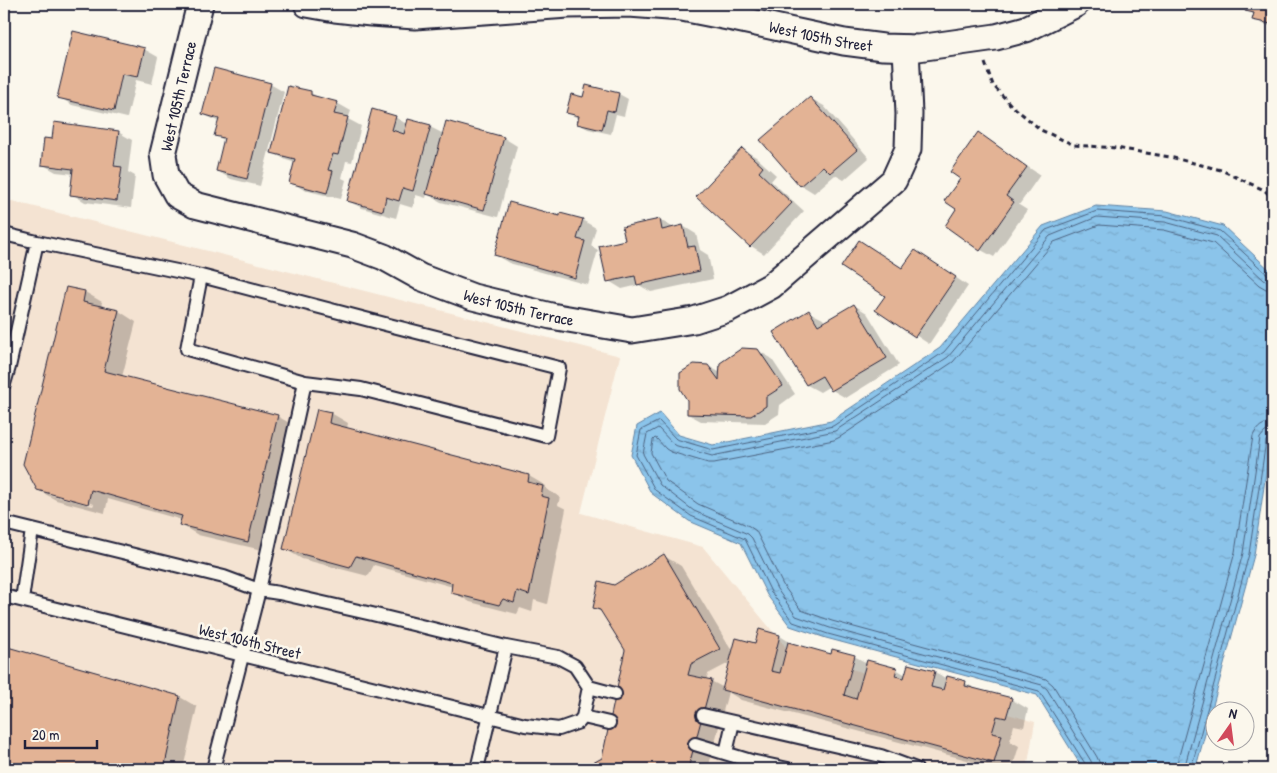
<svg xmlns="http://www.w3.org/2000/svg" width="1277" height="773" font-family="'Patrick Hand',sans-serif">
<defs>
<pattern id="water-ripples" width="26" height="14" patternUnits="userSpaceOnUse" patternTransform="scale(1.25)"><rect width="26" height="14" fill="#8bc4ea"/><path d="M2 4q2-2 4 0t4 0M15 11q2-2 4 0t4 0" fill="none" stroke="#78a8ca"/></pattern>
</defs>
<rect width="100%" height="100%" fill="#fbf7ec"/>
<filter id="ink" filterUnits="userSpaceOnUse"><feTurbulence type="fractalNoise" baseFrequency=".02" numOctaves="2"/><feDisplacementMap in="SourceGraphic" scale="10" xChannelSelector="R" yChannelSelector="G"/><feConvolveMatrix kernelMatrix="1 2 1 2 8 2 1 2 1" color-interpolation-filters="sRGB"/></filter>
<g filter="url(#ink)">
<path fill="#f4e3d2" d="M4,199L620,356L581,513L703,547L789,651L1035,722L1027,769H4Z"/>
<path fill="url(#water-ripples)" stroke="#6183a4" d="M1096,206L1167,211L1223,226L1273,273V425L1254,555L1196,767L1193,769H1083L1037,695L826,638L790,626L767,595L741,543L689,521L651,493L631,455L637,426L660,413L679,435L713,445L831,421L940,348L1043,226Z"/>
<path fill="#0003" fill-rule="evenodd" d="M1248,4H1273V27L1263,24L1254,19L1255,15L1247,10Z
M144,49L158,57L152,84L136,80L127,118L72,105L59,97Z
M270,84L284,92L260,186L231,179L217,171L225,141L216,135L219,122L203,114Z
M311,93L321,99L337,103L351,111L348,119L361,126L352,162L346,161L342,178L346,180L341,199L304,190L291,182L296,163L286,160L272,152Z
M619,94L628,99L624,116L616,114L611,134L588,129L579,124L580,119L568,113L584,98Z
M810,98L824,106L869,158L844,180L835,175L814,193L801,185Z
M395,117L408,125L430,127L444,134L447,122L504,138L517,146L498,217L441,202L427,194L426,198L416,195L413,208L400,204L396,218L362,208L348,201Z
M118,132L132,140L128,172L135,176L131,208L85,202L72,194L74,174L56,172L42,164L53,141Z
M991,142L1040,175L1019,205L1027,210L994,257L981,250L958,209Z
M742,149L756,157L776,175L771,181L804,211L764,254L751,246L698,197Z
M561,217L582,220L596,228L591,246L598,250L588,285L509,263L495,255Z
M660,220L674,228L683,226L696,234L700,250L708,255L713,279L651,292L639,285L622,289L609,281L626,241Z
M860,241L903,269L929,259L968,286L929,344L877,310L886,296Z
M67,288L85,292L102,302L101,307L119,311L136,322L122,377L277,416L295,426L266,551L198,535L181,525L182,520L108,499L105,513L56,500L38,490ZM50,493L94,504L93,506L50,495Z
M854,305L867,313L899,365L846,398L832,390L830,386L820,392L807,385L809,312L823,319L825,323Z
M757,350L771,358L795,394L780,405L779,414L765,423L701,421L688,414L708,366L721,373Z
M318,410L331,413L348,423L347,429L529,476L546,486V489L560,497L558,505L566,509L547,604L534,600L532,612L520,608L517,614L470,602L453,592V587L374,565L368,576L302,559L285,549Z
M664,556L681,566L733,653L780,636L796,646L832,655L854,656L867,663L896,669L906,675L935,672L947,679L965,683L980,691L1011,699L1028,709L1024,727L1014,725L1010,741L1019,746L1012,769H1001L741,700L728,692L708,769H584L603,759L627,650L603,613L594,608L614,586ZM731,662L724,688L711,681L706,680L708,674Z
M4,647L180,697L197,707L183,769H4Z"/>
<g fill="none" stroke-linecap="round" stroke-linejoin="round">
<path stroke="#4c6381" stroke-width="1" d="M1087,769L1086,765L1039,691L828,634L793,622L771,592L745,539L691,516L655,490L636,455L641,430L659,421L676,439L713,450L833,426L944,352L1046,230L1097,211L1166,216L1220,231L1268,275L1273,276
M1093,769L1091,761L1047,689L1042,685L830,628L796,616L777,589L752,538L748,534L694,511L660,485L643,454L647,434L658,428L674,445L712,456L835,431L948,357L1050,236L1097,217L1165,222L1217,236L1264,280L1268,282H1273
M1101,769L1100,764L1097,757L1053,685L1046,679L832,621L801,610L783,585L756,531L749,526L698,504L666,481L651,453L653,440L655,438L657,439L666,449L671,452L708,463H714L834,440L840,437L953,362L1054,242L1099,225L1164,230L1213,243L1259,285L1266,289L1273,290
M1177,769V763L1235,552L1253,436C1257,427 1263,423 1273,422
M1184,769L1243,553L1260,438L1265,432L1273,430
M1191,769L1249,554L1266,441L1269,437L1273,436"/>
</g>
<path fill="#e3b395" stroke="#22223b" d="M1247,4H1273V20L1271,19V24L1252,20L1254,13L1245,11Z
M73,31L145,48L138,77L122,74L114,111L57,98Z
M214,68L271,83L247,179L216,171L224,138L214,136L219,119L202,114Z
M586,85L619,93L615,112L607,110L602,130L577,124L579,116L566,113L571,94L583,97Z
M288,86L311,91V95L338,102L334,114L348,117L338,155L333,154L328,170L333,171L327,193L289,183L295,159L271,153Z
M810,97L857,150L830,173L823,166L800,186L760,140Z
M372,109L396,116L392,130L404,134L408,119L431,125L413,191L403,188L399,201L386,197L383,211L347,201Z
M446,121L504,137L484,210L426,194Z
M54,122L119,131L114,166L122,167L117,201L70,195L73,169L41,165L44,138L52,139Z
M978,132L1027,167L1006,196L1014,202L980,251L945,226L956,209L944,201L960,179L950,172Z
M742,148L763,167L759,172L792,203L750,247L696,197Z
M509,202L560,216V213L583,219L577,239L585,241L575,278L494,255Z
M660,219L662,230L683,225L688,247L695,246L700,271L637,285L635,276L607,282L599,246L625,240L622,227Z
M859,240L902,268L915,250L956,277L915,337L875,310L885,296L841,267Z
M66,287L85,291L83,302L119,310L104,371L278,415L248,542L179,525L182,516L91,490L88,504L37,490L23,464Z
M854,304L887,358L831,391L822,376L806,385L773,332L809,310L818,325Z
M742,348L758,349L783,386L766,397V406L751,416L687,414V400L680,389V373L694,364L708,365L719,380L720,363Z
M317,409L331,412L329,423L529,475L528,482L543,486L541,496L549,498L529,595L517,591L514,603L503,599L499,605L451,593L452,583L356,556L350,567L283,549Z
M664,554L720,649L691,664L688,675L712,680L688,769H582L602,758L625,650L600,610L593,608L599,581L614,585Z
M759,629L780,635L771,671L780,673L788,642L831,654L832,649L855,655L844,695L856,699L867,660L897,668L895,676L904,678L908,664L935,671L931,687L943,690L947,676L966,681L965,686L1012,698L1006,718L997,716L992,733L1002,735L994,763L722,690L736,638L755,643Z
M4,646L180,696L164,769H4Z"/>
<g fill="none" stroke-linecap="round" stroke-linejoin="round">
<g stroke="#22223b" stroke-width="16">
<path id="lane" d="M4,234L37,242
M4,384L9,367L37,242L201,276L381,323L559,368L546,436L361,389L305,382L187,349L201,276
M4,523L224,577L259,590L279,593L372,614L506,647
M4,596L489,716L525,725L559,729L579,722L583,717L589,687L575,666L558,657L506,647L477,769
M22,600L32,530
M589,687L615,694
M703,715L881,756L916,769
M583,717L609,723
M695,744L751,761L788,769
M726,753L733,722
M213,769L259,590L305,382"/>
</g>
<g stroke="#22223b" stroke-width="29">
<g id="street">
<path id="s1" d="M200,4L163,154L166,175L177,195L195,205L352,245L384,257L420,277L473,297L551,316L632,330L694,320L728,309L771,286L894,180L908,149L909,114L906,48"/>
<path id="s2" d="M307,4L335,9L371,13L415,16L568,5L629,4L682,8L733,18L844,42L883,47L918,48L996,37L1026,29L1076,4"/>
</g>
</g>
<path stroke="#22223b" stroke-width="3" stroke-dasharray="5 4" stroke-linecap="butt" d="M985,63L993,85L1010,104L1041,130L1074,145L1116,148L1170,157L1221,170L1264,190L1273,198"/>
<use href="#lane" stroke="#fbf7ec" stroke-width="12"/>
<use href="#street" stroke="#fbf7ec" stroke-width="25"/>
</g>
</g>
<g text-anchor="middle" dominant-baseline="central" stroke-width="5" stroke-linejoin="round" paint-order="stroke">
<g font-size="16" fill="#22223b" stroke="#fbf7ec">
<text stroke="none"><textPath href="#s2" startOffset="518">West 105th Street</textPath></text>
<text transform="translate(178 96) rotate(-77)">West 105th Terrace</text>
<text stroke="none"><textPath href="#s1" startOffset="560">West 105th Terrace</textPath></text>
<text transform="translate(250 641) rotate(14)">West 106th Street</text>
</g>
</g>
<rect width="1277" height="773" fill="none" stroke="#fbf7ec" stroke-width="20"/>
<rect x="10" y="10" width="1257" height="753" fill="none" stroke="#22223b" stroke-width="2" filter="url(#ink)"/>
<g transform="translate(1230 726) rotate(14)"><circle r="24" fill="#fbf7ec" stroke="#a4a2a5"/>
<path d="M0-4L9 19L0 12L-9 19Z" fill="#d1495b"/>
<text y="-8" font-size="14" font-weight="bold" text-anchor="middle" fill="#22223b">N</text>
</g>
<path d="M25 740v8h72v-8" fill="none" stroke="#22223b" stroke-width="2.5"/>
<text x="32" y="740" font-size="15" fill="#22223b" stroke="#fbf7ec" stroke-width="4" paint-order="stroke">20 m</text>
</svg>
